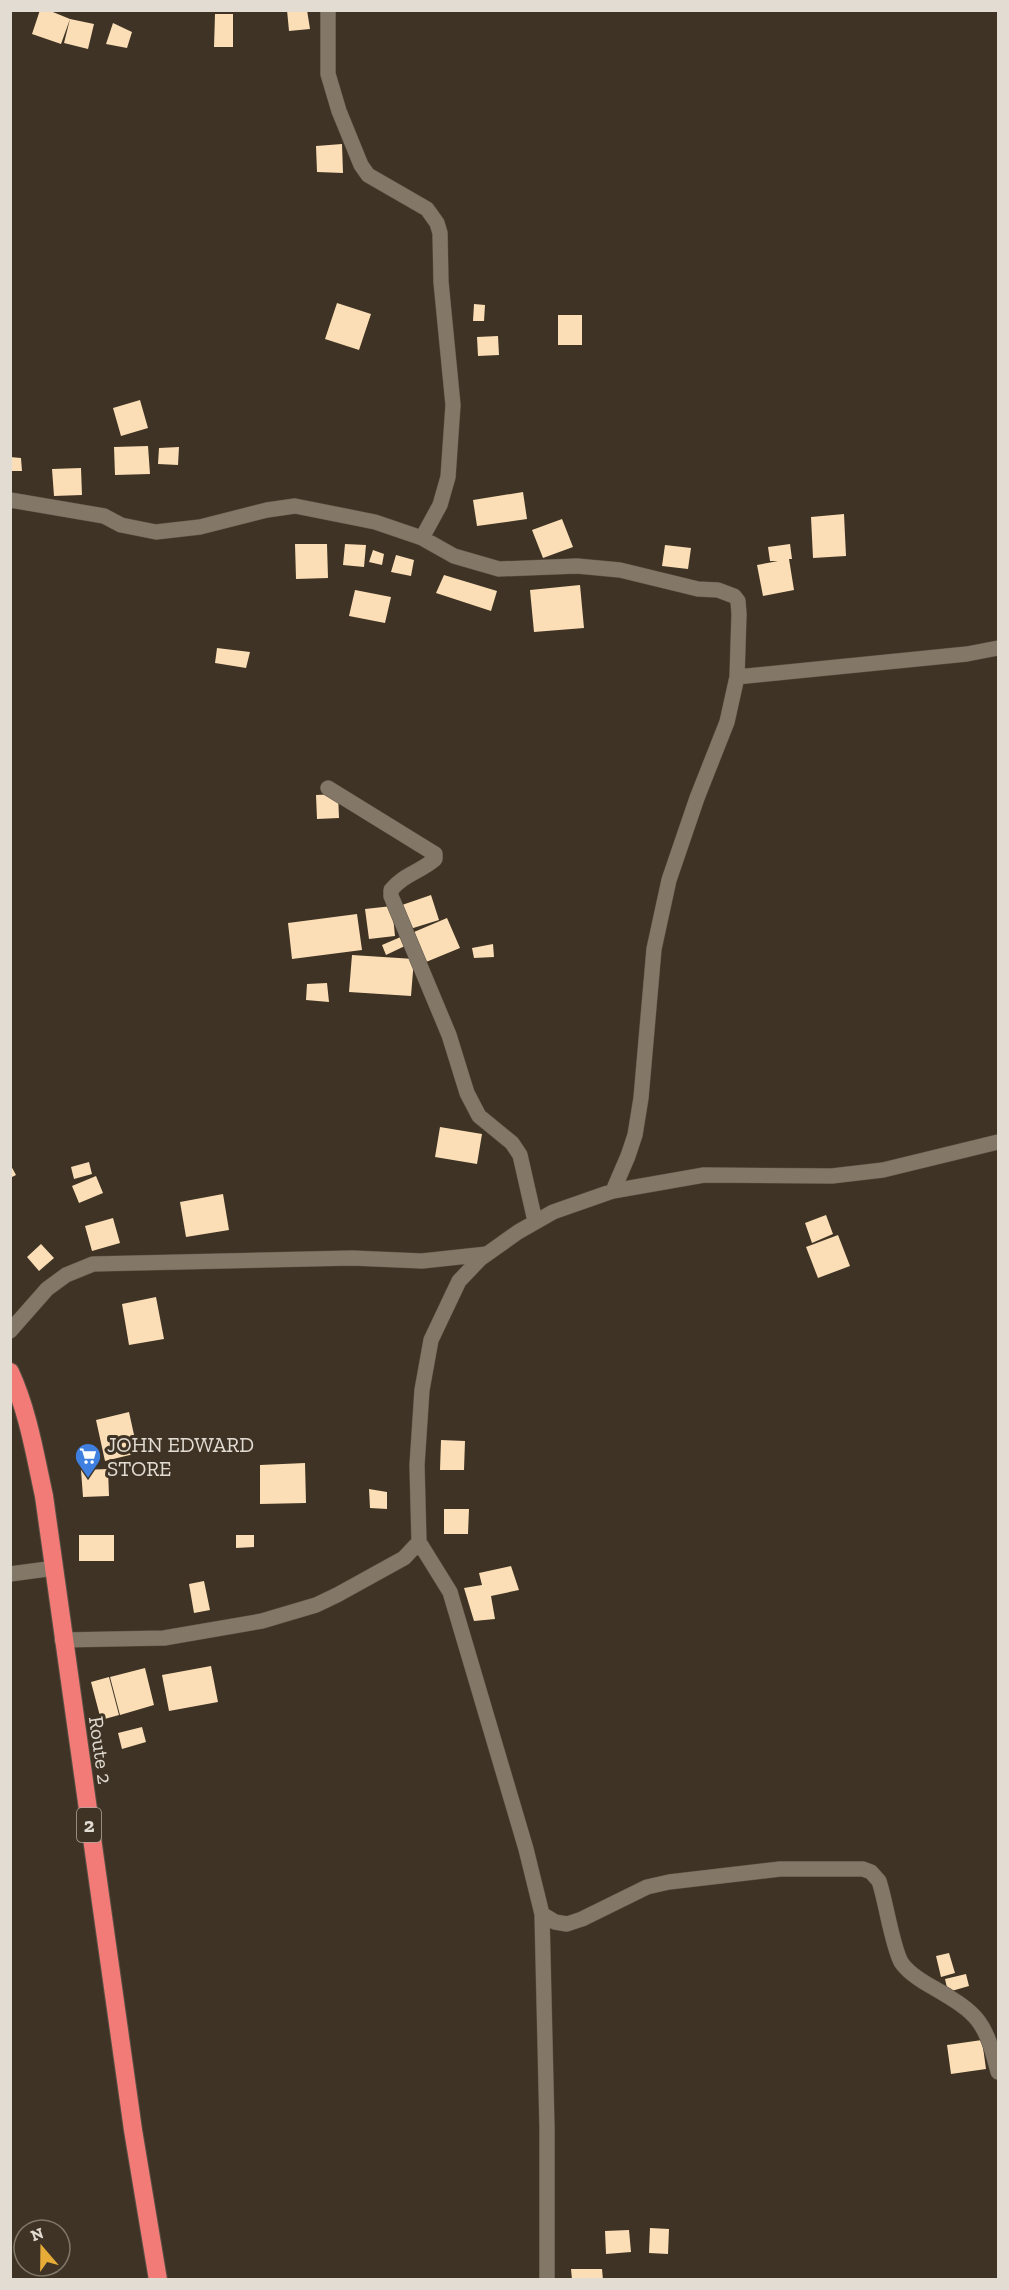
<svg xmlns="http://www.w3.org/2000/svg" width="1009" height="2290" font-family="'Zilla Slab',serif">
<rect width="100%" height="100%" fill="#3e3324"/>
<path fill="#fbdeb6" d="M40,10H48L70,19L61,44L32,34Z
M287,10H307L310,29L289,31Z
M215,14H233V47H214Z
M70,19L94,24L88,49L64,43Z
M113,23L132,32L127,48L106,44Z
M342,144L343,173L317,172L316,146Z
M337,303L371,314L359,350L325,339Z
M474,304L485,305L484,321H473Z
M558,315H582V345H558Z
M498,336L499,355L478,356L477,337Z
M140,400L148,428L121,436L113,408Z
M148,446L150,474L115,475L114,447Z
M179,447L178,465L158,464L159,448Z
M10,457L21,458L22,471H10Z
M81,468L82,495L54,496L52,469Z
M523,492L527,519L477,526L473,500Z
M844,514L846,556L813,558L811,517Z
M562,519L573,547L543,558L532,530Z
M295,544H327L328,578L296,579Z
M345,544L366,545L364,567L343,565Z
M790,544L792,559H789L794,590L763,596L757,565L778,561H770L768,547Z
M665,545L691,548L688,569L662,566Z
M373,550L384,554L382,565L369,562Z
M396,555L414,560L411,576L391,572Z
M444,575L497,591L491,611L436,593Z
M580,585L584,628L534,632L530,590Z
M355,590L391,597L385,623L349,616Z
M217,648L250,652L246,668L215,663Z
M338,794L339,818L317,819L316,795Z
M431,895L439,920L410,929L402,905Z
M392,906L395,936L369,939L365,909Z
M357,914L362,950L292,959L288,923Z
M447,918L460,948L426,962L414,932Z
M403,936L407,945L386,955L382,945Z
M493,944L494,957L474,958L472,948Z
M352,955L414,959L411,996L349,992Z
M327,983L329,1002L306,1000L307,984Z
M440,1127L482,1134L477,1164L435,1157Z
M89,1162L92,1174L74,1179L71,1167Z
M10,1164L16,1175L10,1178Z
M96,1176L103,1193L79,1203L72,1186Z
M223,1194L229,1230L186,1237L180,1202Z
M826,1215L833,1234L812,1243L805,1223Z
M113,1218L120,1243L92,1251L85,1226Z
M838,1235L850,1266L818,1278L806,1247Z
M41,1244L54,1258L39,1271L27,1257Z
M156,1297L164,1339L129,1345L122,1304Z
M129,1412L138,1453L105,1461L96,1420Z
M441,1440L465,1441L464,1470H440Z
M305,1463L306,1503L260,1504V1465Z
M108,1469L109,1496L83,1497L81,1470Z
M369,1489L387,1492V1509L370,1508Z
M444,1509H469L468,1534H444Z
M79,1535H114V1561H79Z
M236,1535H254V1547L236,1548Z
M511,1566L519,1590L491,1596L495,1619L474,1621L464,1588L482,1585L479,1573Z
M204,1581L210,1610L194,1613L189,1584Z
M211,1666L218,1702L169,1711L162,1675Z
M145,1668L154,1705L120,1715L110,1677Z
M109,1677L119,1715L101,1720L91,1682Z
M142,1727L146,1742L122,1749L118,1733Z
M949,1953L955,1973L941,1977L936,1956Z
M966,1974L969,1986L948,1992L945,1979Z
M982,2040L986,2069L951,2074L947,2045Z
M650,2228L669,2229L668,2254L649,2253Z
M629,2230L631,2252L606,2254L605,2231Z
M571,2269H602L603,2280H572Z"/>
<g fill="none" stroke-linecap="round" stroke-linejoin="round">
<g stroke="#595144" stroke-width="16">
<path id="street" d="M328,10V74L339,111L361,165L368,175L427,209L437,223L440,233L441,282L453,405L448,477L440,505L422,538
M10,500L104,516L121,525L156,532L200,527L267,510L295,506L375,522L422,538L454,556L499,569L577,566L620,570L698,589L718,590L734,596L738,601L739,614L737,677L727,722L697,798L669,880L654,949L641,1098L635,1135L628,1156L613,1191
M737,677L967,654L998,648
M328,788L435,854V859C420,872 404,874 391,890V896L449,1035L467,1093L479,1116L512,1143L520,1155L535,1221
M10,1331L47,1289L66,1275L93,1264L352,1258L422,1261L487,1254
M419,1542L450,1592L526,1849L542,1914L547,2128V2280
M10,1574L55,1568
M62,1640L164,1638L262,1621L316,1605L337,1595L404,1558L419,1542L417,1465L422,1390L431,1340L459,1281L480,1259L518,1232L553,1212L613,1191L704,1175L832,1176L883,1170L998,1142
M542,1914L555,1922L567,1924L582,1919L647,1887L669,1882L780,1869H863L871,1872L879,1881C886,1902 892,1945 901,1962C908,1973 923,1982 934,1988C979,2014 985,2021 998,2072"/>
</g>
<g stroke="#595144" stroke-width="20">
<path id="highway" d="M10,1372C28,1411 35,1455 44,1496L133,2130L158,2280"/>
</g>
<use href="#street" stroke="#837767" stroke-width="15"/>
<use href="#highway" stroke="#f27b78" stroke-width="18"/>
</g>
<defs>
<g id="supermarket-pin" transform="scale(1.35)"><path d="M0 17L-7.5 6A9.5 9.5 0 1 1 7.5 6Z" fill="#3f7fe0" stroke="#3e3324"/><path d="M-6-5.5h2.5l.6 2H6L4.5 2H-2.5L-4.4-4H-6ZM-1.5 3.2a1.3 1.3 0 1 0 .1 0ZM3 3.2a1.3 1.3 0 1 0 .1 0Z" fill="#fff"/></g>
</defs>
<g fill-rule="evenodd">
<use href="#supermarket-pin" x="88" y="1456"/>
</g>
<g text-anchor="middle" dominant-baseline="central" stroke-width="6" stroke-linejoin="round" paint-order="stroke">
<rect fill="#3e3324" stroke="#b2a99e" stroke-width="1.5" x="77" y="1808" width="24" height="34" rx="4.5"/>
<g font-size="20" font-weight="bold" fill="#e3dcd3">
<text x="89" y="1825">2</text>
</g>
<g font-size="21" fill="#e3dcd3" stroke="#3e3324" text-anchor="start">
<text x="107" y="1444">JOHN EDWARD<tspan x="107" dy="24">STORE</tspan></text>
</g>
<g font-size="21" fill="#e3dcd3" stroke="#3e3324">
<text transform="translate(101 1750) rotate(82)">Route 2</text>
</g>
</g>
<rect width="1009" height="2290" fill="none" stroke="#e3dcd3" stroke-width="24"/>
<g transform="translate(42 2248) rotate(340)"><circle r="28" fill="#3e3324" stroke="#80776a" stroke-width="1.5"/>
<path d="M0-4.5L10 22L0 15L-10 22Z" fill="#e7ac37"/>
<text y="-9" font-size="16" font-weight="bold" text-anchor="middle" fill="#e3dcd3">N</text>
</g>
</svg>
